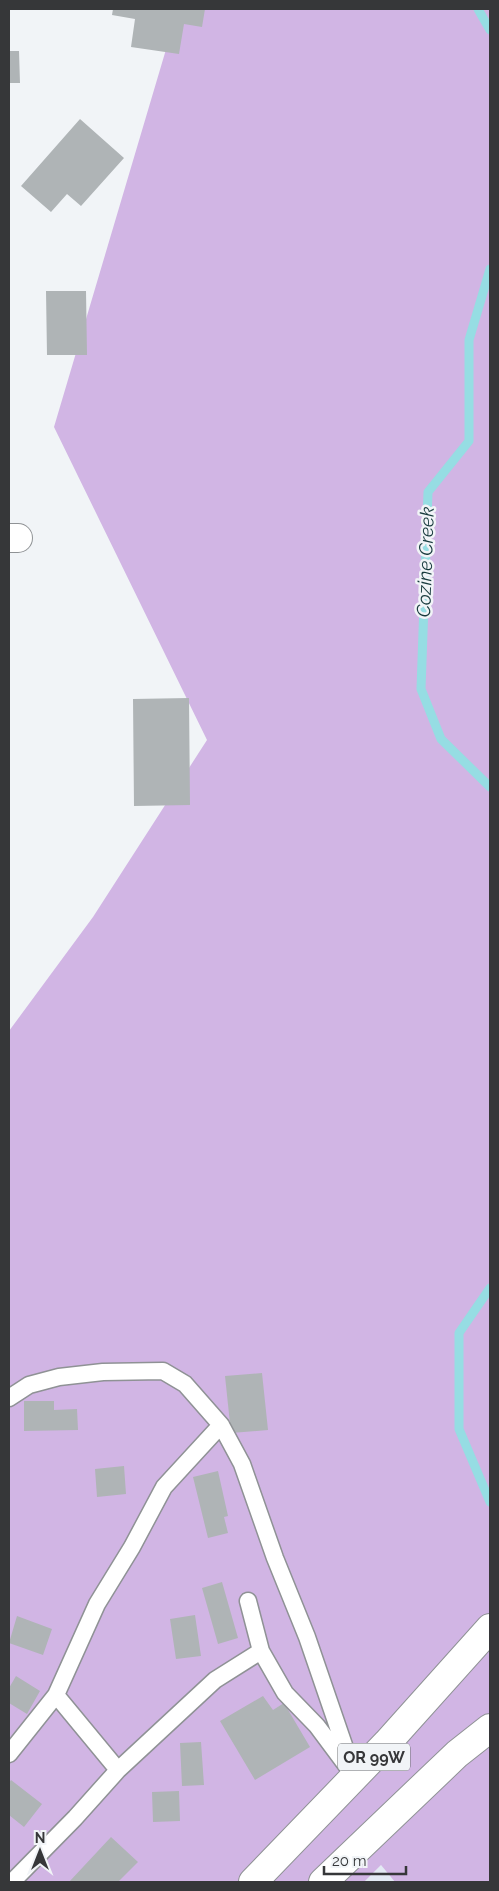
<svg xmlns="http://www.w3.org/2000/svg" width="499" height="1891" font-family="Raleway,sans-serif">
<rect width="100%" height="100%" fill="#f1f4f7"/>
<path fill="#e3eaf4" d="M381,1865L395,1882H364Z"/>
<path fill="#d1b5e4" d="M178,9H490V1882H395L381,1865L364,1882H9V1031L93,917L207,740L54,427Z"/>
<g fill="none" stroke-linecap="round" stroke-linejoin="round">
<path stroke="#96dde3" stroke-width="9" d="M478,9L490,30
M490,269L469,340V441L428,492L421,689L441,739L490,787
M490,1288L459,1333V1429L490,1502"/>
</g>
<path fill="#afb4b6" d="M113,9H205L202,27L184,24L179,54L131,47L135,19L112,15Z
M9,51H19L20,83H9Z
M80,119L124,158L81,206L67,194L51,212L21,186Z
M46,291H86L87,355H47Z
M189,698L190,805L134,806L133,699Z
M262,1373L268,1430L231,1433L225,1376Z
M24,1401H54V1410L77,1409L78,1430L24,1431Z
M124,1466L126,1494L97,1497L95,1469Z
M218,1471L228,1516L224,1517L228,1533L208,1538L193,1477Z
M222,1582L238,1638L218,1644L202,1588Z
M195,1615L201,1656L176,1659L170,1619Z
M17,1616L52,1629L43,1655L9,1643Z
M16,1676L40,1691L27,1714L9,1703V1688Z
M263,1696L273,1710L284,1703L310,1747L255,1780L220,1721Z
M201,1742L204,1785L182,1786L180,1743Z
M11,1780L42,1804L24,1827L9,1815V1783Z
M179,1791L180,1821L153,1822L152,1792Z
M111,1837L138,1862L118,1882H69Z"/>
<g fill="none" stroke-linecap="round" stroke-linejoin="round">
<g stroke="#8f9295" stroke-width="19">
<path id="lane" d="M9,1398L29,1385L59,1377L103,1372L163,1371L185,1384L221,1425L242,1464L275,1558L307,1637L355,1777L317,1726L285,1693L261,1651L248,1601
M56,1695L118,1770
M9,1754L56,1695L97,1604L132,1547L164,1487L221,1425
M12,1882L75,1818L118,1770L215,1680L261,1651"/>
</g>
<g stroke="#8f9295" stroke-width="30">
<path id="street" d="M9,538H18"/>
</g>
<g stroke="#8f9295" stroke-width="30">
<path id="highway" d="M253,1882L387,1743L490,1628
M323,1882L457,1754L490,1728"/>
</g>
<use href="#lane" stroke="#fff" stroke-width="16"/>
<use href="#street" stroke="#fff" stroke-width="28"/>
<use href="#highway" stroke="#fff" stroke-width="28"/>
</g>
<g text-anchor="middle" dominant-baseline="central" stroke-width="5" stroke-linejoin="round" paint-order="stroke">
<rect fill="#f1f4f7" stroke="#6e7072" stroke-width="1" x="338" y="1743.5" width="72" height="27" rx="4"/>
<g font-size="16" font-weight="bold" fill="#363739">
<text x="374" y="1757">OR 99W</text>
</g>
<g font-size="19" font-style="italic" fill="#173a3d" stroke="#f1f4f7">
<text transform="translate(425 562) rotate(-88)">Cozine Creek</text>
</g>
</g>
<rect width="499" height="1891" fill="none" stroke="#363739" stroke-width="20"/>
<g transform="translate(40 1851)" stroke="#f1f4f7" stroke-width="4" paint-order="stroke">
<path d="M0-4L9 19L0 12L-9 19Z" fill="#363739"/>
<text y="-8" font-size="14" font-weight="bold" text-anchor="middle" fill="#363739">N</text>
</g>
<path d="M324 1866v8h82v-8" fill="none" stroke="#363739" stroke-width="2.5"/>
<text x="332" y="1866" font-size="15" fill="#363739" stroke="#f1f4f7" stroke-width="4" paint-order="stroke">20 m</text>
</svg>
